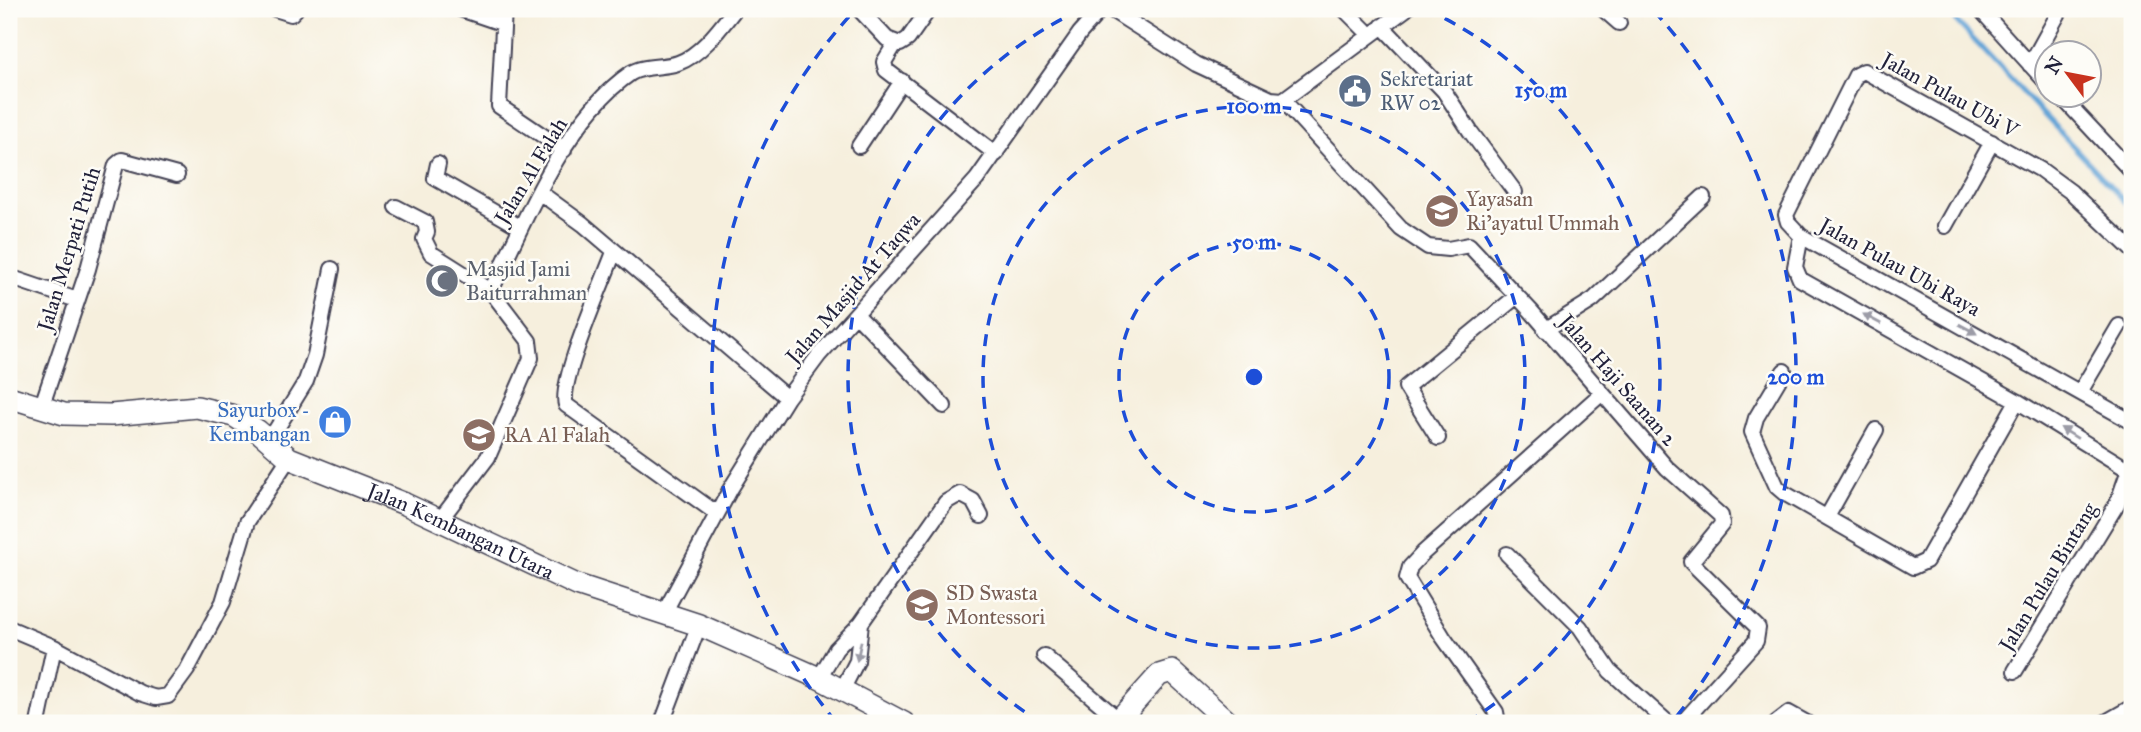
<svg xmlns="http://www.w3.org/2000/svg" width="2141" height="732" font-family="'IM FELL Great Primer',serif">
<rect width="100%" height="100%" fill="#fdfcf7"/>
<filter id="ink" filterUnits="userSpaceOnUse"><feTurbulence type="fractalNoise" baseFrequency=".0143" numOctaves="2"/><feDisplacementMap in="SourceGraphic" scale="14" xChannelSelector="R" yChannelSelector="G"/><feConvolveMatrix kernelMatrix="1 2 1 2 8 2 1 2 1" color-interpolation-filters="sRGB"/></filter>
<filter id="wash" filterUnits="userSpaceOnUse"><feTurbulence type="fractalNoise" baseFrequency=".00686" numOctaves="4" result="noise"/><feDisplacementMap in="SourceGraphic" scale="28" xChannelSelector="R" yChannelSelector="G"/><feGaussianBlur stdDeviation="1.57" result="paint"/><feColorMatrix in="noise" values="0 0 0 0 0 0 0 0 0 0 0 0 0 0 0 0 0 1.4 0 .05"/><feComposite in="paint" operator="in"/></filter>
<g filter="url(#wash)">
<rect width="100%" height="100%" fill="#f6efdd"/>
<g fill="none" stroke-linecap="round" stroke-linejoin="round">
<path stroke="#64a4d7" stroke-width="5" d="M1945,9L2132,209"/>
</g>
</g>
<g filter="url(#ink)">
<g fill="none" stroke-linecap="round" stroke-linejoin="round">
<g stroke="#424153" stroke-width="18">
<path id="street" d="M275,9L291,14L296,9
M460,9L501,23
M504,9L499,106L564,150
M859,9L887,39L900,44L908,39L929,9
M1110,9L1196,64L1271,99L1283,100L1406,9
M1344,9L1369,34
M1603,9L1619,23
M1980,9L2046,82
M1382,26L1444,91L1470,131L1515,192
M895,44L884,62L886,70L996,154
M2030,65L2061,9
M2059,94L2132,172
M1283,100L1401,229L1428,247L1448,249L1469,245L1531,311L1667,468L1721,516L1722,524L1691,562L1758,628L1756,641L1682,723
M859,146L902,81
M438,164L435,178L520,227
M539,192L583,224L787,398
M396,207L425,222L427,232L424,239L431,253L491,291
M1945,226L1992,142
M1801,236L1795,267L1800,279L2017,401L2132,472
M2132,250L2071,192L2041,170L1864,71L1856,75L1786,215L1788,222L1801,236L2132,422
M614,252C604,280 558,382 566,405L716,513
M9,277L77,300
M856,314L944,406
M1545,330L1593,300L1703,197
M1784,371L1756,418L1752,432L1777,487L1784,493L1913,567L1926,561L2017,401
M2080,392L2119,326
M41,408L88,269L116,165L122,160L177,175
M1438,438L1406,387L1517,296
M269,441L306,381L315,355L332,269
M1827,517L1876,430
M440,520L488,457L531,358L529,341L491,291C523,223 567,116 631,73C644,65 664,68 678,63C701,55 721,27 735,9
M1507,554L1580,627L1610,671L1668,723
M664,613L731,488L787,398L819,355L977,179L1080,33L1101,9
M9,628L54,647L140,693L156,698L168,696L187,670L223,602L247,522L289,458
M1044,656L1119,720
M2015,671L2117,504L2132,461
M819,678L836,649L861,623L946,502L960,494L973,501L981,516
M842,690L857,661L861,623
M38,723L54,647
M662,723L699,625
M1498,723L1496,712L1443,637L1407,578L1410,567L1423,553L1601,394
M1776,723L1789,713L1807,723
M2104,723L2132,707"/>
</g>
<g stroke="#424153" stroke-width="24">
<g id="secondary">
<path id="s1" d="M9,397L64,414L111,415L197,407L234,416L258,431L289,458L405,504L577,585L699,625L819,678L904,723"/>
<path d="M1116,723L1159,675L1172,671L1229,723"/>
</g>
</g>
<use href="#street" stroke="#fff" stroke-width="14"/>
<use href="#secondary" stroke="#fff" stroke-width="21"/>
</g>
<defs><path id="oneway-solid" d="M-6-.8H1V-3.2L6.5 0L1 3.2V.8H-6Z" transform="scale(1.75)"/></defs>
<g fill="#9c9ca7">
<use href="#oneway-solid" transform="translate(1872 319) rotate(-151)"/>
<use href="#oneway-solid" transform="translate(1968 329) rotate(29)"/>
<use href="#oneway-solid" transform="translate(2069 433) rotate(-148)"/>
<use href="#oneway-solid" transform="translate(859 651) rotate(102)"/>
</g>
</g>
<g fill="none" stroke="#1d4ed8" stroke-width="3.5" stroke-dasharray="12 9">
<circle cx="1254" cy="377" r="135"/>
<circle cx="1254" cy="377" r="271"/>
<path d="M1042 723A406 406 0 0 1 1082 9M1426 9A406 406 0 0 1 1466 723"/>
<path d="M836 722A542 542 0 0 1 854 11M1654 11A542 542 0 0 1 1672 722"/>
</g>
<defs>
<g id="civic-disc" transform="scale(1.75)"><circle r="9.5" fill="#5c6f8a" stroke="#fdfcf7"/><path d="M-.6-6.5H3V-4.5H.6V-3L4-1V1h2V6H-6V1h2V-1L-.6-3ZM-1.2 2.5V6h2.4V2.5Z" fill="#fff"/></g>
<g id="school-disc" transform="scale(1.75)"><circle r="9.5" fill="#8d6e63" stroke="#fdfcf7"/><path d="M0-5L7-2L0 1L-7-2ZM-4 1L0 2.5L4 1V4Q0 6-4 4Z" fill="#fff"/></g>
<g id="mosque-disc" transform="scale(1.75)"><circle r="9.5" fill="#6b7280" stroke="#fdfcf7"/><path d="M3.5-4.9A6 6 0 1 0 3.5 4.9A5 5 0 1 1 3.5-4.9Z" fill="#fff"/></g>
<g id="shop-disc" transform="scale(1.75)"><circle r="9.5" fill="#3f7fe0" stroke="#fdfcf7"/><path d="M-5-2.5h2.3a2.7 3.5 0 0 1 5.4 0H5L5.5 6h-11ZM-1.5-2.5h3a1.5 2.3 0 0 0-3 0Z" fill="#fff"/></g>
</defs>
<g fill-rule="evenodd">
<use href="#civic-disc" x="1355" y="91"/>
<use href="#school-disc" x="1442" y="211"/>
<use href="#mosque-disc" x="442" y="281"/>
<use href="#shop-disc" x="335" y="422"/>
<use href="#school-disc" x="479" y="435"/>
<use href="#school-disc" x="922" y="605"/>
</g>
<g text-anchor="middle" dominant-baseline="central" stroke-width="5" stroke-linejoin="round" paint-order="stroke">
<g font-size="21" fill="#4e5e75" stroke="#fdfcf7" text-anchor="start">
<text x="1380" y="79">Sekretariat<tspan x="1380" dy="24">RW 02</tspan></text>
</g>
<g font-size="21" fill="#22223b" stroke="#fdfcf7">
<text transform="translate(1950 95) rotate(29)">Jalan Pulau Ubi V</text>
<text transform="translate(531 171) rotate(-59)">Jalan Al Falah</text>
<text transform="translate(69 249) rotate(-73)">Jalan Merpati Putih</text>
<text transform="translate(1900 267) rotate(29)">Jalan Pulau Ubi Raya</text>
<text transform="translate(853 288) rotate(-49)">Jalan Masjid At Taqwa</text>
<text transform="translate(1618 380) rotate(49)">Jalan Haji Saanan 2</text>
<text stroke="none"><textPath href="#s1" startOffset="485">Jalan Kembangan Utara</textPath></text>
<text transform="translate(2048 577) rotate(-59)">Jalan Pulau Bintang</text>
</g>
<g font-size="21" fill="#785e54" stroke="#fdfcf7" text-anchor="start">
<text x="1466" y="199">Yayasan<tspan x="1466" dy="24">Ri'ayatul Ummah</tspan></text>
<text x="504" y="435">RA Al Falah</text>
<text x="946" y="593">SD Swasta<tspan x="946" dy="24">Montessori</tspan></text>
</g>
<g font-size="21" fill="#5b616d" stroke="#fdfcf7" text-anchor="start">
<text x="466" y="269">Masjid Jami<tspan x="466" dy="24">Baiturrahman</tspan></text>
</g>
<g font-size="21" fill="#366cbe" stroke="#fdfcf7" text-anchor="end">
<text x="310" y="410">Sayurbox -<tspan x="310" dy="24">Kembangan</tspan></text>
</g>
</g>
<circle cx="1254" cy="377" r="10" fill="#1d4ed8" stroke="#fdfcf7" stroke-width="3.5"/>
<g font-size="21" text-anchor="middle" font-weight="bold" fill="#1d4ed8" stroke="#fdfcf7" stroke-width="5" stroke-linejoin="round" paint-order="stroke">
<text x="1541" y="97">150 m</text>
<text x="1254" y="113">100 m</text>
<text x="1254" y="249">50 m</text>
<text x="1796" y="384">200 m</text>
</g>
<rect width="2141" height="732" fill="none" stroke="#fdfcf7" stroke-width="35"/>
<g transform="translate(2068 74) rotate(302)"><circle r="33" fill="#fdfcf7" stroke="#a5a5ac" stroke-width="2"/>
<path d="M0-5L12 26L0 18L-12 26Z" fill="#c8321e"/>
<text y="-10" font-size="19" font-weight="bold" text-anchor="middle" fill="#22223b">N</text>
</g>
</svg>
